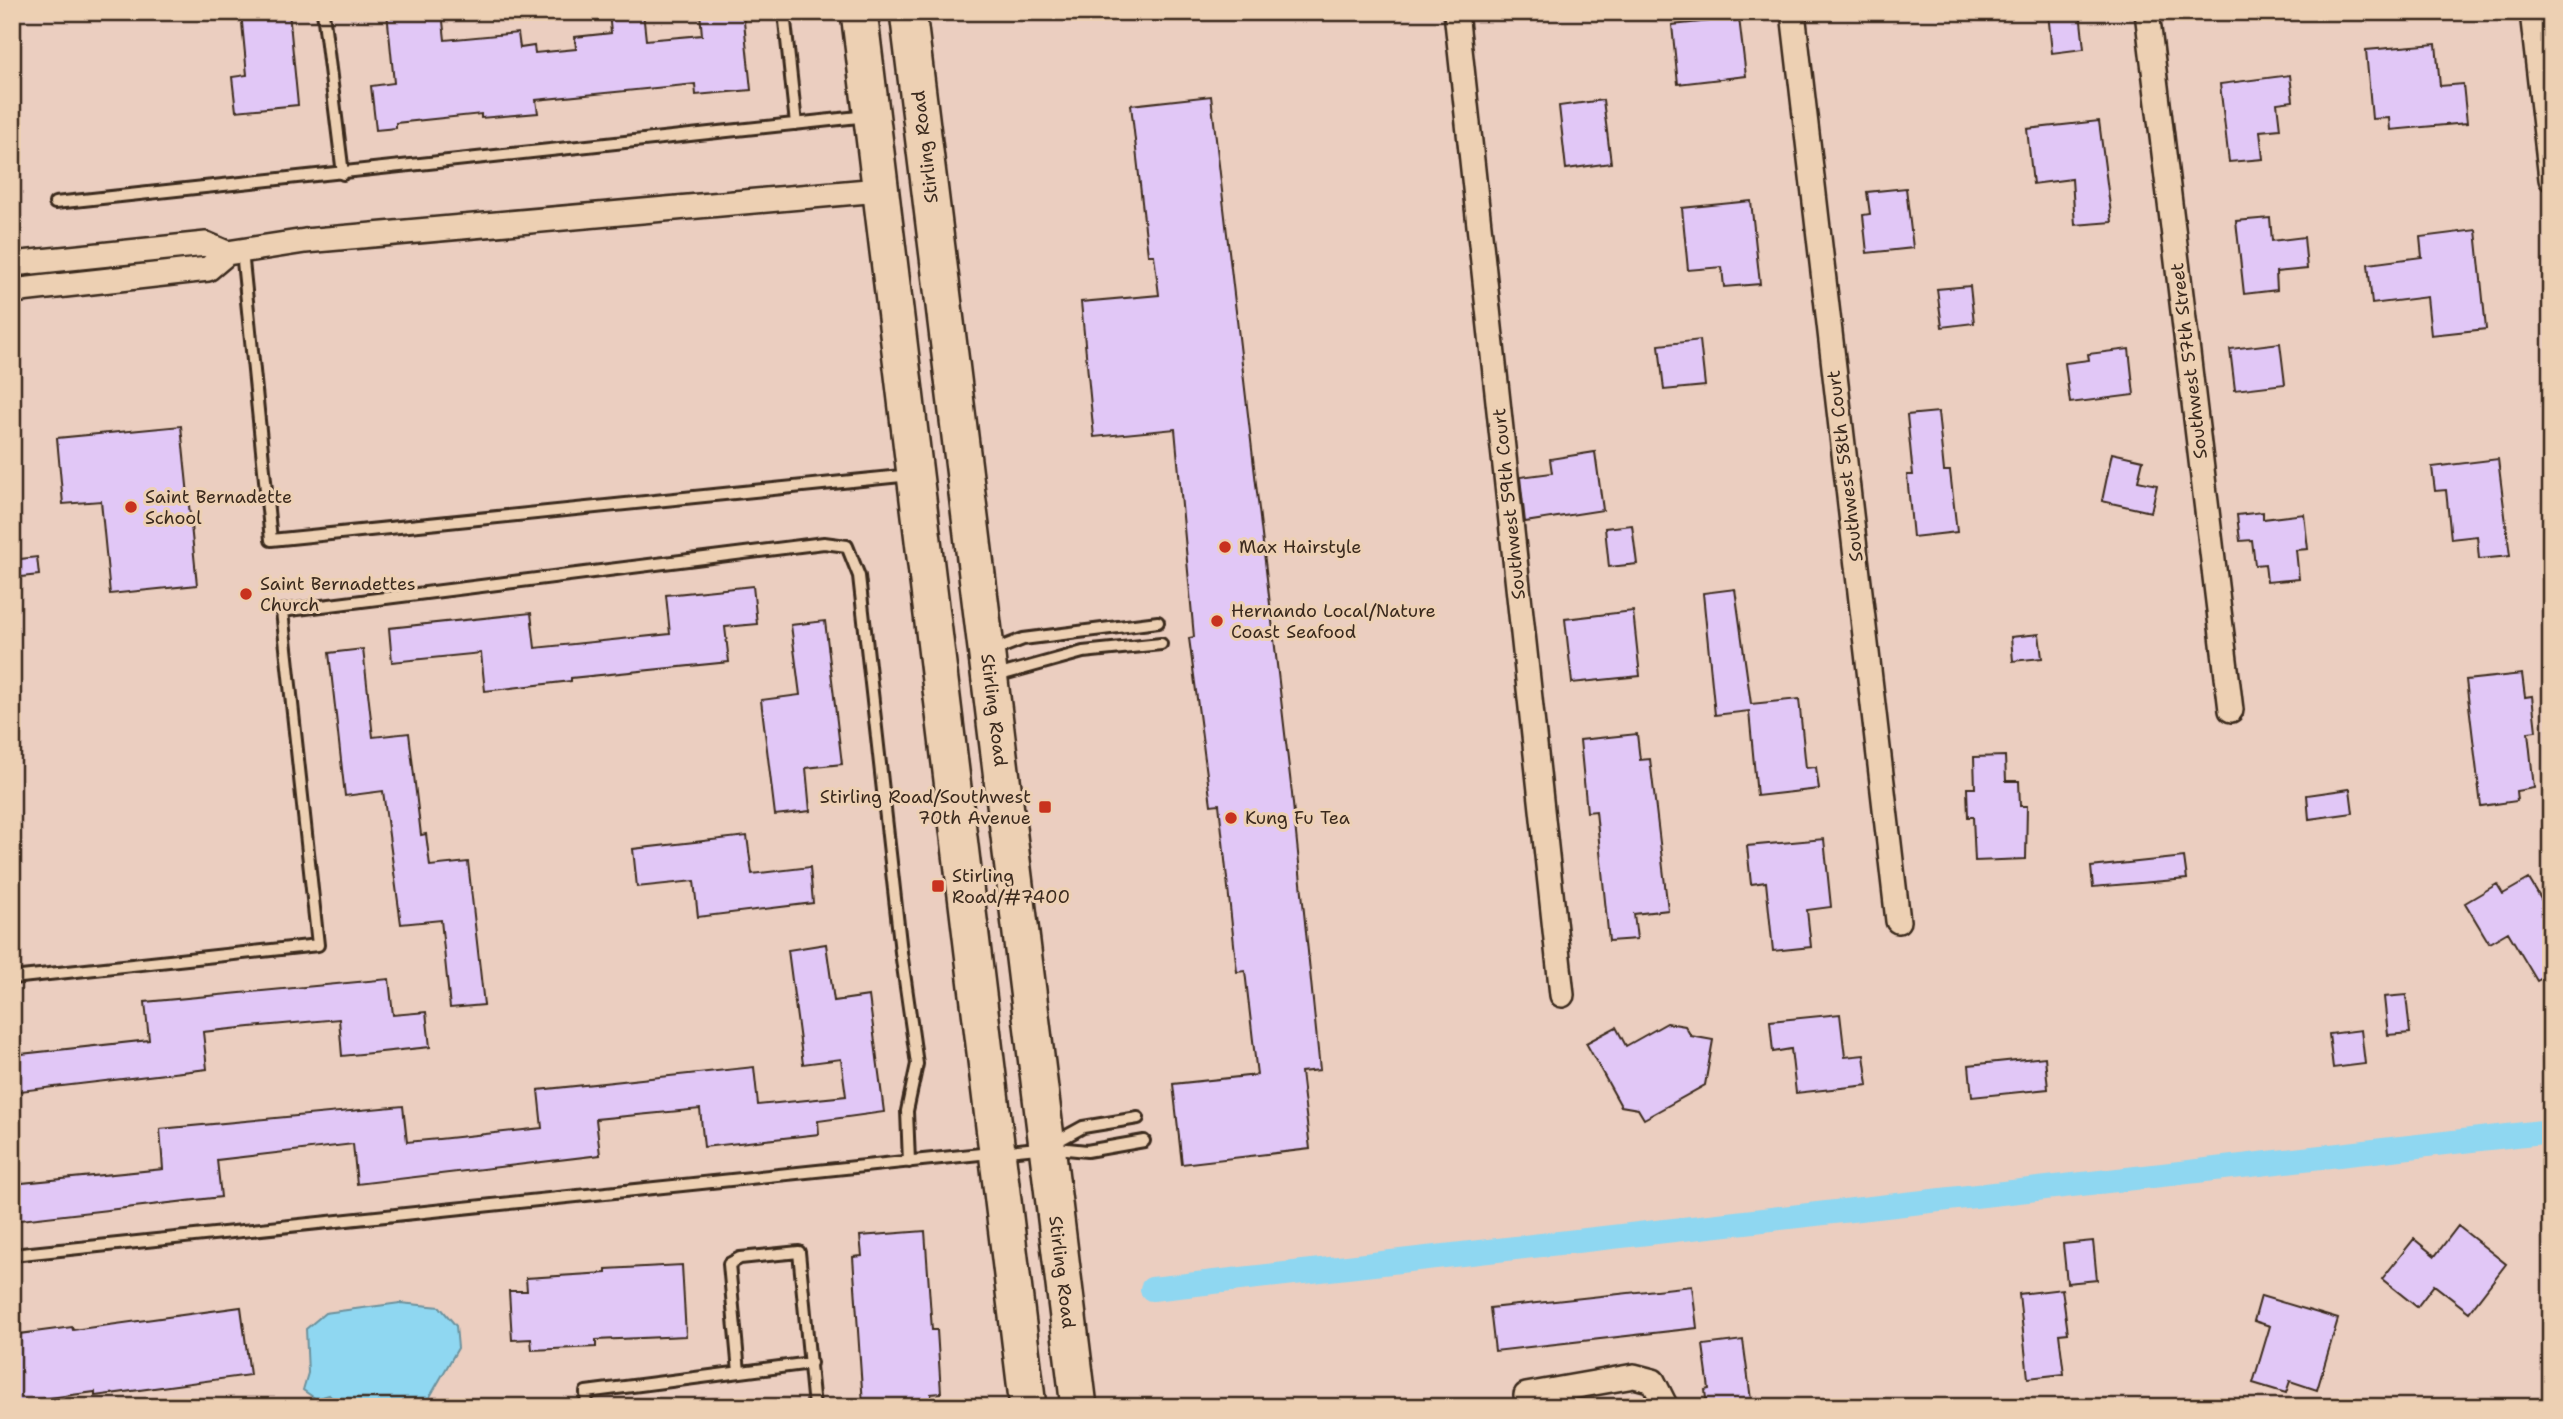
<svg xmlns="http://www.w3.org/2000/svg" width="2563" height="1419" font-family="'Shantell Sans',sans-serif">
<rect width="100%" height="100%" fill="#ebcec0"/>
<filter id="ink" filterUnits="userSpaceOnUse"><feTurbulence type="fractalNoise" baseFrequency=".0143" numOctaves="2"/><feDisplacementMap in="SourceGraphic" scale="14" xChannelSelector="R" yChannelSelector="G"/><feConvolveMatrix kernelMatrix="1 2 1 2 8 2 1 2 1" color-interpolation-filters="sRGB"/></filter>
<g filter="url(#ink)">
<path fill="#8fd7f1" stroke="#6d929d" stroke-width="2" d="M400,1303L440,1307L456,1326L458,1348L424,1407H340L329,1395L316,1399L303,1390L308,1373L306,1329L325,1313Z"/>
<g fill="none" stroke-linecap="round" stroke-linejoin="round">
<path stroke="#8fd7f1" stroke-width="24" d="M1152,1289L2551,1131"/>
</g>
<path fill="#e1c7f6" stroke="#3b2a1e" stroke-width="2" d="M241,12H289L298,105L236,111L232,77L247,75Z
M387,12H442L445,40L518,33L520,48L534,46L535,53L576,49L575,37L611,33L609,12H643L646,40L702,35L700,12H743L751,90L696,95L695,84L536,100L538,113L481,118V114L396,123V128L376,130L371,86L394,83Z
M2048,12H2080L2084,49L2052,53Z
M1739,18L1746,76L1678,84L1672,25Z
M2436,44L2440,86L2463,84L2467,123L2390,130L2389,118L2372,119L2366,50Z
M2290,75L2293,101L2277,103L2280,129L2260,131L2263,159L2229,162L2220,84Z
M1211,96L1292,794L1320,1070L1301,1072L1310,1149L1182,1164L1173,1084L1257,1075L1245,971L1237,972L1219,804L1211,805L1189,638L1194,637L1175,429L1094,437L1081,302L1159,295L1154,255H1148L1131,105Z
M1603,100L1611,163L1566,169L1559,106Z
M2099,121L2112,222L2075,225L2072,179L2033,184L2027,129Z
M1906,188L1913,248L1867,253L1863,215L1870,214L1867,192Z
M1751,201L1760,284L1724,287L1722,267L1688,270L1682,208Z
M2270,218L2272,241L2304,237L2307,269L2276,272L2277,290L2244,294L2236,221Z
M2476,230L2486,329L2431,335L2427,297L2372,304L2368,264L2422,257L2420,237Z
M1970,286L1974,323L1942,327L1937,289Z
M1700,340L1705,386L1664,390L1659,345Z
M2280,343L2285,384L2235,390L2230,349Z
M2129,349L2134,395L2070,403L2065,363L2089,360L2088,354Z
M1938,412L1944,471H1950L1957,532L1913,537L1907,475H1913L1907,415Z
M181,426L197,585L110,594L101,501L63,504L57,438Z
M1595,452L1603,510L1525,522L1520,477L1552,473L1550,459Z
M2112,453L2143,460L2138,481L2157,485L2151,512L2102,501Z
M2498,459L2510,556L2479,559L2477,536L2451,539L2446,490L2435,491L2432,467Z
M2263,512V519L2304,514L2308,549L2296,550L2299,579L2267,582L2265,564L2255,565L2252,540L2240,541L2237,515Z
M1632,525L1637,564L1609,567L1605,528Z
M37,557L39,575L12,578V560Z
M753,586L757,624L725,627L729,662L571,678V681L485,691L481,653L392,662L389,628L531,613L535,648L670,634L666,595Z
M1735,589L1751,704L1799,699L1806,768L1816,767L1819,789L1757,796L1749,711L1715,715L1703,593Z
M1633,611L1640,676L1572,683L1565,619Z
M825,621L842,764L806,768L810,811L775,815L761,700L800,695L791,625Z
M2039,634L2042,658L2013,661L2011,637Z
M363,649L373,737L409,733L421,835L426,834L430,866L468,862L484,1005L450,1008L441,920L401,924L383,791L345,796L329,653Z
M2522,674L2525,697L2532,696L2536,731L2528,732L2534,788L2516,791L2517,801L2481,806L2466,680Z
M1637,734L1640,760L1650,759L1668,910L1634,914L1637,939L1609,941L1596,811L1587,812L1580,740Z
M2005,756L2006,781H2019L2020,806H2027L2026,859L1975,861L1973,817H1968L1967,788H1975L1974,757Z
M2350,789L2353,813L2309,819L2307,795Z
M747,836L752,874L810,867L813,903L698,917L694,881L637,887L633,849Z
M1824,839L1831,907L1807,910L1811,947L1773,951L1766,882L1751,884L1747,846Z
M2184,857L2187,879L2093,887L2091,867Z
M2529,879L2551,916V973L2537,981L2508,932L2489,943L2465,903L2497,884L2503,894Z
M826,944L834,1001L869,996L884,1112L818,1121L819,1134L704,1147L700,1109L596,1119L600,1155L357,1184L353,1144L217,1160L221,1197L12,1221V1184L163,1169L160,1129L403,1106L407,1142L439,1139L542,1128L538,1090L754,1067L758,1105L846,1096L841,1059L803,1064L788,950Z
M389,979L393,1015L426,1012L430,1047L342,1056L339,1019L250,1027L203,1032L207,1069L12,1092V1055L149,1040L145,1002Z
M2406,995L2410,1033L2388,1035L2384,997Z
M1840,1014L1845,1057L1864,1055L1868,1085L1796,1093L1791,1049L1773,1052L1770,1021Z
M1667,1023L1685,1026L1691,1036L1713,1040L1705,1085L1644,1119L1638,1109L1621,1106L1586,1043L1616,1027L1626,1046Z
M2361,1030L2365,1064L2333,1068L2329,1034Z
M2045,1057L2048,1089L1972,1097L1969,1065Z
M2458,1226L2506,1264L2469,1312L2434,1285L2417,1307L2382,1279L2414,1239L2435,1256Z
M925,1231L932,1330H937L941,1393L931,1394V1407L863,1404L853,1257L862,1256L860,1236Z
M2093,1241L2097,1280L2067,1283L2063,1244Z
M682,1265L686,1336L596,1340V1347L532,1350L531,1339L512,1340L509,1291H527L526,1278L606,1273V1269Z
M1692,1286L1697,1328L1495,1351L1490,1308Z
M2062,1289L2068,1333L2059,1334L2064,1374L2028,1378L2019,1294Z
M2261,1296L2338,1319L2317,1390L2290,1381L2286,1393L2253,1383L2270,1326L2254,1321Z
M241,1307L250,1375L95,1396V1392L12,1403V1335L72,1327L73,1330Z
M1743,1340L1752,1407H1707L1705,1390L1709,1389L1703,1345Z"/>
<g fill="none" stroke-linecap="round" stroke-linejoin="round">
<g stroke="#3b2a1e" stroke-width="16">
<path id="lane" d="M323,12L343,174
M784,12L796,124
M55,203L868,116
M242,251L271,540L911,475
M992,651L1023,639L1158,622
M996,676L1083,652L1161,644
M12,978L318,945L282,611L824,543L847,546L859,576L901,952L917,1064L907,1111L909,1162
M1052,1144L1083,1127L1138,1118
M12,1255L1047,1147L1087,1151L1144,1141
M739,1372L729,1264L740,1258L799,1252L814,1407
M587,1407L586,1392L811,1363"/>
</g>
<g stroke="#3b2a1e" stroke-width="28">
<path id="street" d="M1456,12L1562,995
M1793,12L1898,921
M2147,12L2231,710
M2532,12L2551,179
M227,253L305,241L879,190
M12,264L206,244L227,253L208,269L12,291
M1527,1407L1526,1395L1634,1376L1653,1381L1666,1407"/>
</g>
<g stroke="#3b2a1e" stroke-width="40">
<path id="primary" d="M859,12L1028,1407
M908,12L1079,1407"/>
</g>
<use href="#lane" stroke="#edd0b3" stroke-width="10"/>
<use href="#street" stroke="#edd0b3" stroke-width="23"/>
<use href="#primary" stroke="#edd0b3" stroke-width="35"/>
</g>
</g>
<g fill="#c8321e" stroke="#edd0b3" stroke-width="2.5">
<circle cx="131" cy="507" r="7"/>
<circle cx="1225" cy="547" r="7"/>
<circle cx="246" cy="594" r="7"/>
<circle cx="1217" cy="621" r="7"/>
<rect x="1038" y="800" width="14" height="14" rx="3.5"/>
<circle cx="1231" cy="818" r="7"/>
<rect x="931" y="879" width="14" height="14" rx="3.5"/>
</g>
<g text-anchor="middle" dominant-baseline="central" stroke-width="6" stroke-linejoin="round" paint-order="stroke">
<g font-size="18" fill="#3b2a1e" stroke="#edd0b3">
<text transform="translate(925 147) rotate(-97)">Stirling Road</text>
<text transform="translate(2189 361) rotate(-97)">Southwest 57th Street</text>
<text transform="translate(1845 466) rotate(-97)">Southwest 58th Court</text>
<text transform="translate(1509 504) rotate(-96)">Southwest 59th Court</text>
<text transform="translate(994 710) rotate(83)">Stirling Road</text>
<text transform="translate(1062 1272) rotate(83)">Stirling Road</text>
</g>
<g font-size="18" fill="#3b2a1e" stroke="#edd0b3" text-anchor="start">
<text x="145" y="497">Saint Bernadette<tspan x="145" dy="21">School</tspan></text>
<text x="1239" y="547">Max Hairstyle</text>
<text x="260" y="584">Saint Bernadettes<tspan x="260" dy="21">Church</tspan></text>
<text x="1231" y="611">Hernando Local/Nature<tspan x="1231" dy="21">Coast Seafood</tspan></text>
<text x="1031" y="797" text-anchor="end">Stirling Road/Southwest<tspan x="1031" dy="21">70th Avenue</tspan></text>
<text x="1245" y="818">Kung Fu Tea</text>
<text x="952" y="876">Stirling<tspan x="952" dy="21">Road/#7400</tspan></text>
</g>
</g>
<rect width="2563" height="1419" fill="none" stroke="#edd0b3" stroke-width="42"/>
<rect x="21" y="21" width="2521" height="1377" fill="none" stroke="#3b2a1e" stroke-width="2.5" filter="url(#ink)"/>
</svg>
